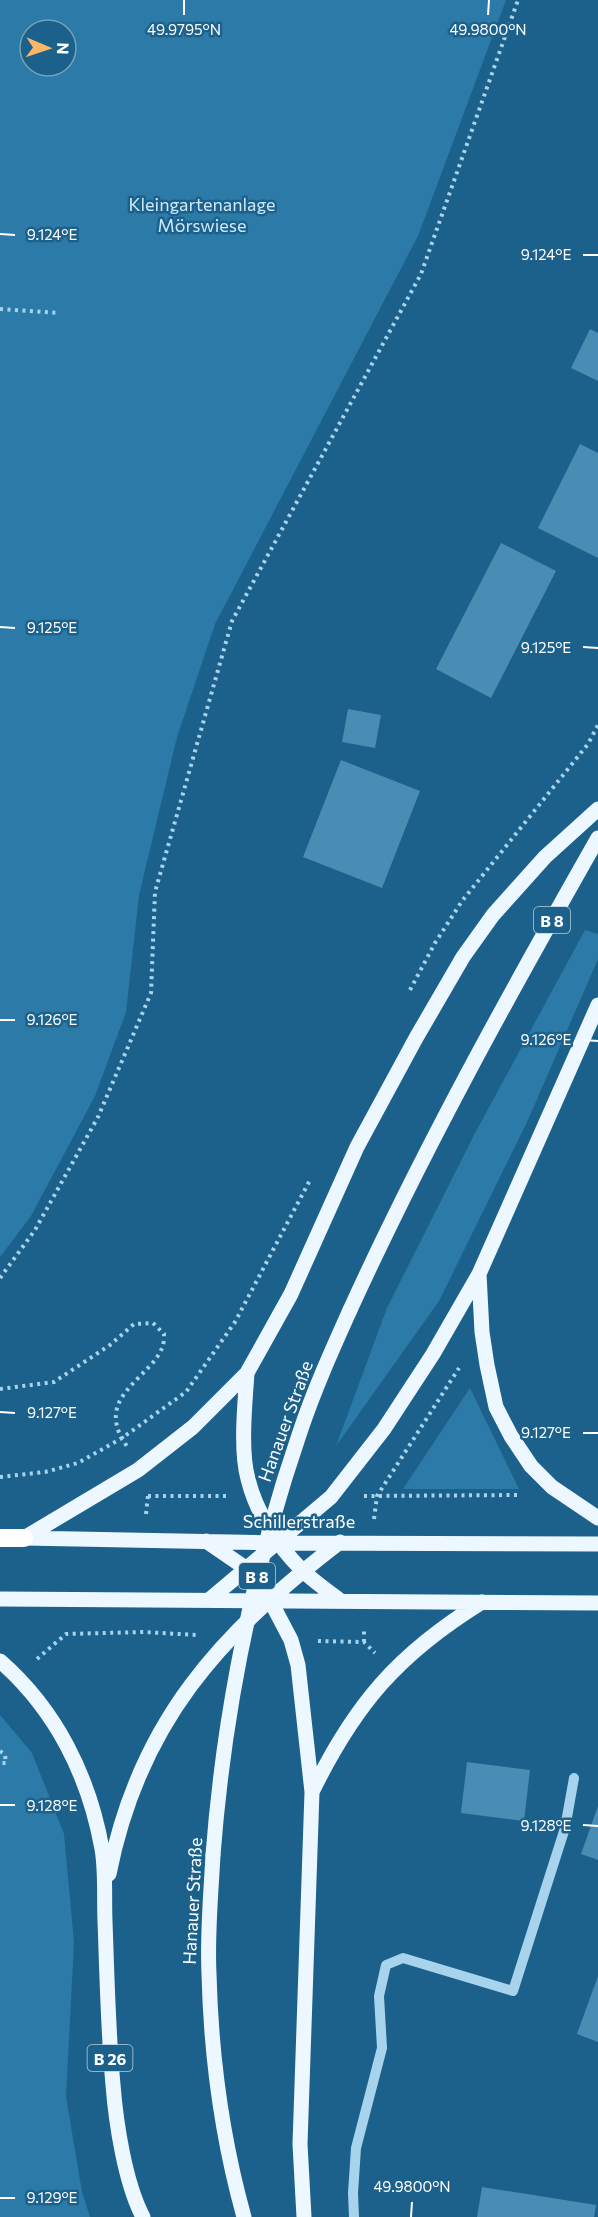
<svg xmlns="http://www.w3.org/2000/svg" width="598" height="2217" font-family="Commissioner,sans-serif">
<rect width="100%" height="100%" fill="#1c618b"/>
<path fill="#2c7aa7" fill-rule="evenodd" d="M0,0H506L418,236L215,624L177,737L139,895L126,1012L95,1096L31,1216L0,1257ZM30,30H66V66H30Z
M585,930L598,934V959L528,1120L439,1301L336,1446L387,1308L474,1135Z
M470,1388L519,1489H403Z
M0,1715L32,1753L64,1834L74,1942L66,2097L82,2192L90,2217H0Z"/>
<path fill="#498db5" d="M590,329L598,333V381L571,368Z
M580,444L598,453V558L538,528Z
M501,543L556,571L491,698L436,669Z
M348,709L381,715L375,748L342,742Z
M341,760L420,791L382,888L303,857Z
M467,1762L530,1770L524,1821L461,1813Z
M598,1806V1860L581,1854Z
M598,1976V2042L577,2034Z
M482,2187L596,2205L594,2217H477Z"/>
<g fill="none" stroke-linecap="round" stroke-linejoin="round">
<path stroke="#a7d3ed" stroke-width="4" stroke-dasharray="3 4.5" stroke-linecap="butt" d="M0,309L58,313
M410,990L435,943L462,901L588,744L598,725
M0,1278L35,1230L98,1117L151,993L155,892L232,621L421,274L518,0
M0,1389L54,1382L110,1345L134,1324L153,1323L164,1334C164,1338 164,1344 162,1348C152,1374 108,1392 117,1426C118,1433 124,1440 127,1447
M0,1477L45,1472L78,1463L122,1438L186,1392L235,1322L310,1180
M148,1496H227
M364,1496L521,1495
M146,1514L148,1495
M374,1519L377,1496L459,1368
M318,1641L364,1642L375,1653
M364,1642V1628
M37,1659L66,1634L144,1632L197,1635
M0,1751L5,1755L6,1763H0"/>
<path stroke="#a7d3ed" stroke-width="10" d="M354,2217L353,2193L356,2148L382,2048L379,1996L386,1965L403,1958L513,1991L565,1828L574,1778"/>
<path stroke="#edf7ff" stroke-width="15" d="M479,1274L482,1332L487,1365L496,1407L511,1436L531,1466L552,1487L598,1518
M350,1310C424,1148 510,993 598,838
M247,1373C245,1404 240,1450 248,1479C256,1512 277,1545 301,1569C313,1581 328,1591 341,1601
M24,1538L138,1470L193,1427L247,1373L291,1294L357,1147L416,1038L463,957L493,915L545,857L598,809
M24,1538L277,1543L598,1544
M206,1541L247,1569L270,1600L291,1640L298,1665L312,1792L300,2144L304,2217
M0,1599L598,1603
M209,1600L331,1497L384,1429L433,1354L479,1274L598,1005
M0,1661C56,1710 89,1776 102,1849C106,1872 104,1898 105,1921C107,1976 108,2030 113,2085C116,2123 125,2183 143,2217
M312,1792C355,1704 398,1654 482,1602
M213,1855C211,1894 207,1934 209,1974C211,2055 222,2138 244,2217
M109,1874C139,1722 220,1634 340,1542"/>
<path stroke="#fff" stroke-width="18" d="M0,1538H24"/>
<path stroke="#edf7ff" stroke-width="15" d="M213,1855C224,1711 253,1569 300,1432C314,1390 332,1350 350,1310"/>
</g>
<path fill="none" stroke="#fff" stroke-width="2" d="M184,15V0M488,15L489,0M0,234L15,235M583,255H598M0,627L15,628M583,647L598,648M0,1020H15M583,1040L598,1041M0,1412L15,1413M583,1433H598M0,1805H15M583,1825L598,1826M0,2198H15M411,2217L412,2202"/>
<g text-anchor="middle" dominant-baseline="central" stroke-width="5" stroke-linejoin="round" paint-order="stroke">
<g fill="#1c618b" stroke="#bbd0dc" stroke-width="1.5">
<rect x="534" y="907" width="36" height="26" rx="4.5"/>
<rect x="239" y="1563" width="36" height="26" rx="4.5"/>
<rect x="87.5" y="2045" width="45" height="26" rx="4.5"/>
</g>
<g font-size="16" font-weight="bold" fill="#fff">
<text x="552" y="920">B 8</text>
<text x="257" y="1576">B 8</text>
<text x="110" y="2058">B 26</text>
</g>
<g font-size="18" fill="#cde9f9" stroke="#1c618b">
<text x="202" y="204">Kleingartenanlage<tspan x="202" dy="21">Mörswiese</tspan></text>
</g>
<g font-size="18" fill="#fff" stroke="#1c618b">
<text transform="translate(285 1421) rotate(-70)">Hanauer Straße</text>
<text x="299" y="1521">Schillerstraße</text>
<text transform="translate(192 1901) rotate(-87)">Hanauer Straße</text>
</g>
</g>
<g font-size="15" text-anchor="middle" fill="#fff" stroke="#1c618b" stroke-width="5" stroke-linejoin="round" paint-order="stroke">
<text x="184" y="35">49.9795°N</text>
<text x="488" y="35">49.9800°N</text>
<text x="52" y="240">9.124°E</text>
<text x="546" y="260">9.124°E</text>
<text x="52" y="633">9.125°E</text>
<text x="546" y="653">9.125°E</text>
<text x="52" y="1025">9.126°E</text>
<text x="546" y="1045">9.126°E</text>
<text x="52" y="1418">9.127°E</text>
<text x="546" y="1438">9.127°E</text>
<text x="52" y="1811">9.128°E</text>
<text x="546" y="1831">9.128°E</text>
<text x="412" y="2192">49.9800°N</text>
<text x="52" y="2203">9.129°E</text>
</g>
<g transform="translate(48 48) rotate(92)"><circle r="28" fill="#1c618b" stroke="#77a0b9" stroke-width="1.5"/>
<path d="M0-4.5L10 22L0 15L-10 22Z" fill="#fdb665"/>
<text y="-9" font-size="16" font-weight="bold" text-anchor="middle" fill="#ffffff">N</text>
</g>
</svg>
